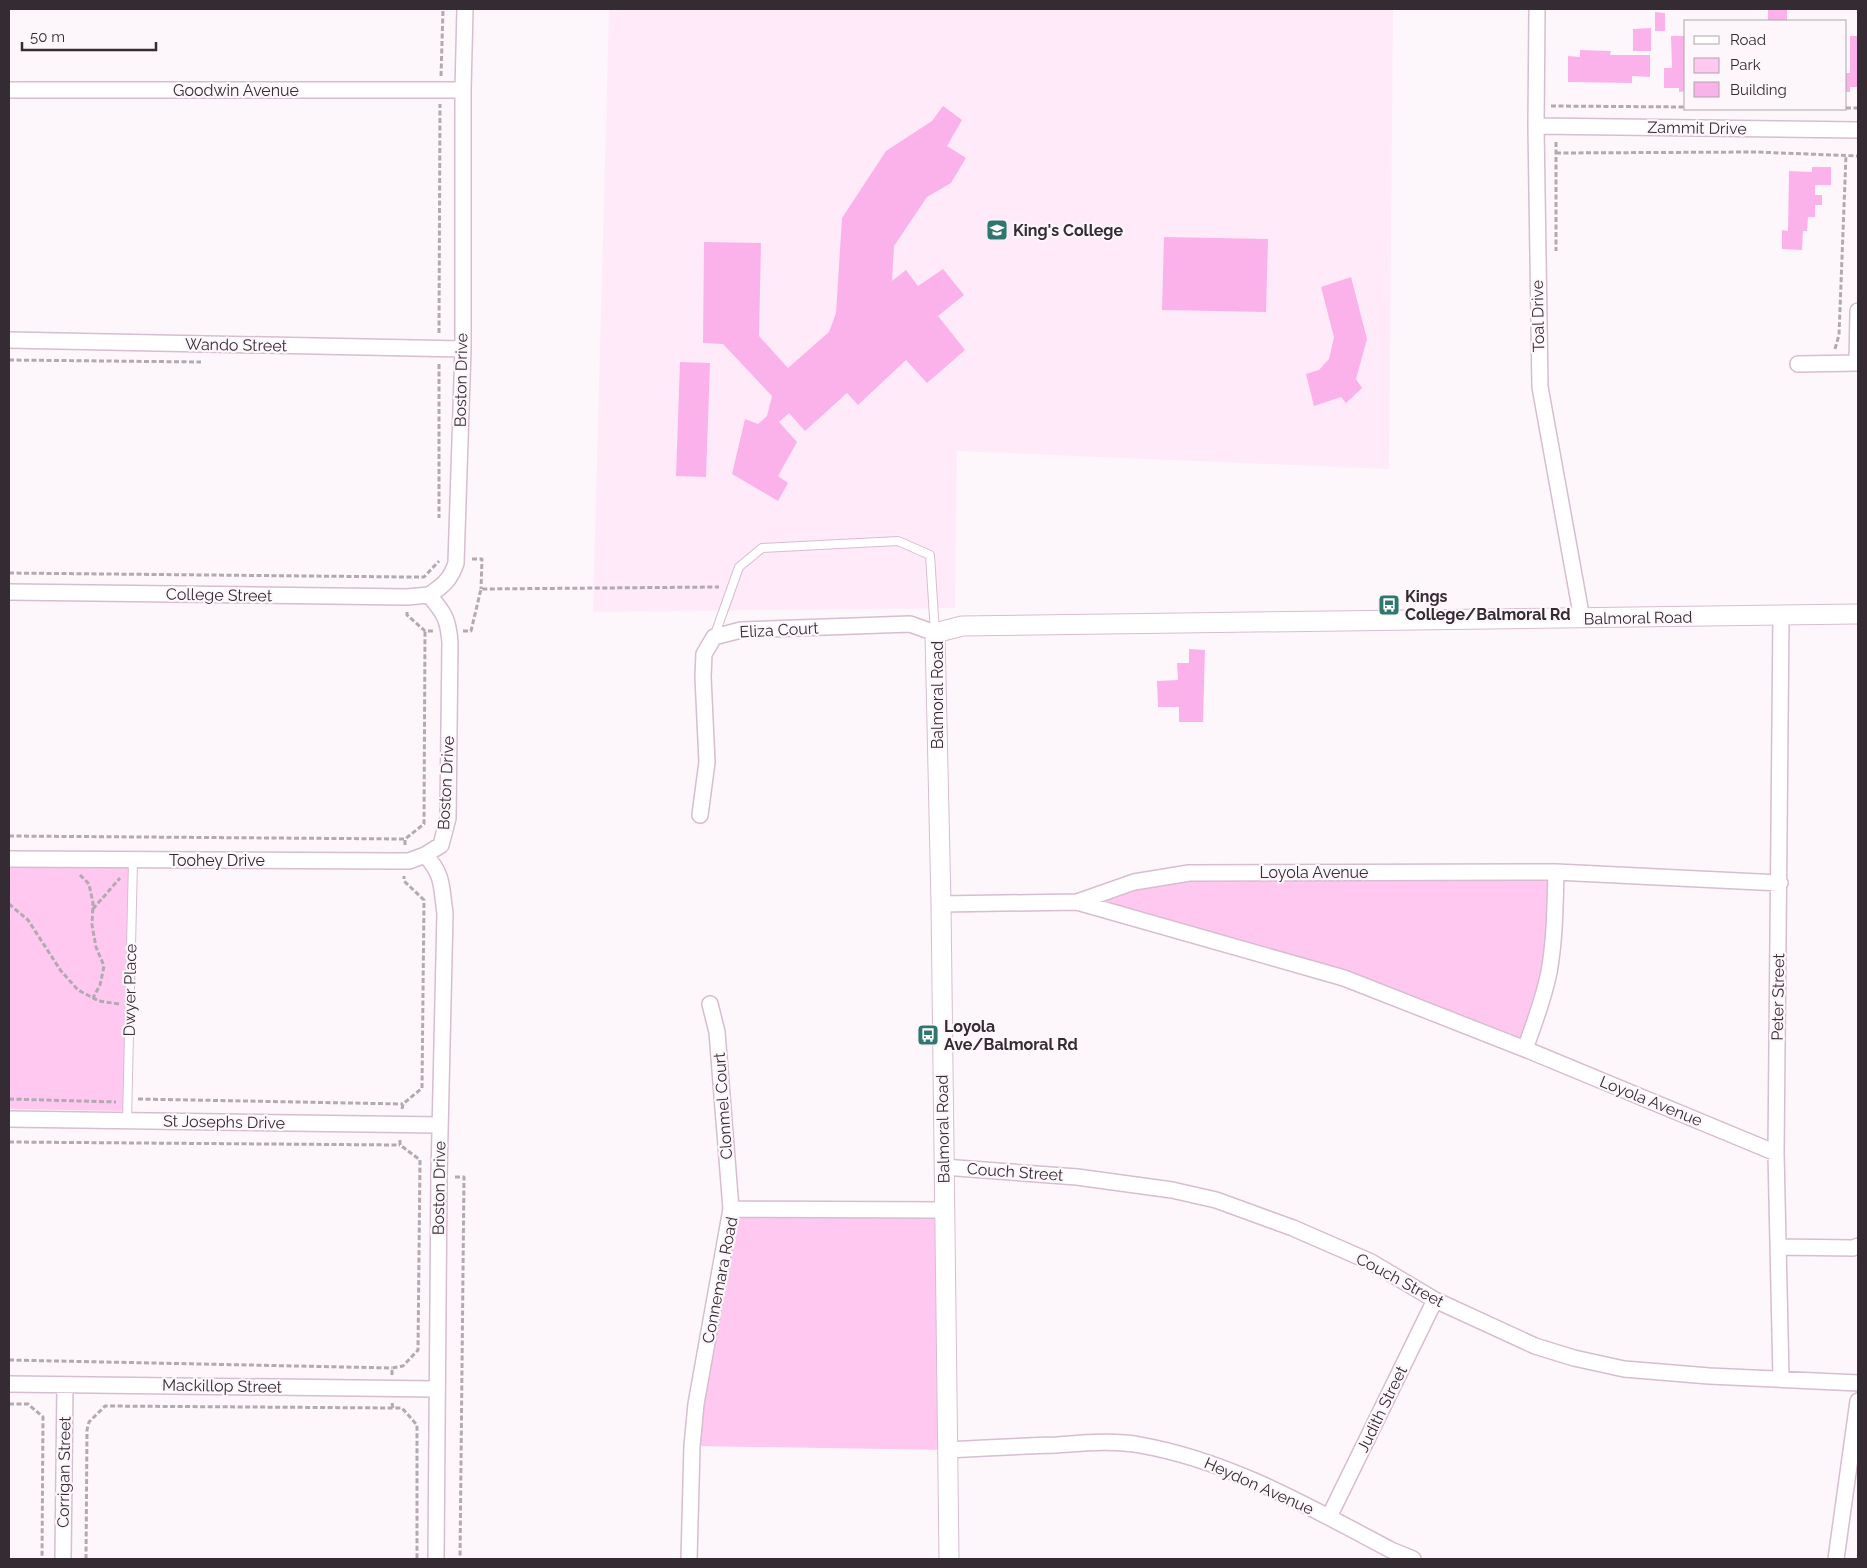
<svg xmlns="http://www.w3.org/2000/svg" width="1867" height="1568" font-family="Raleway,sans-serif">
<rect width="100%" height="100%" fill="#fdf7fb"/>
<path fill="#ffeaf9" d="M609,9H1393L1389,469L957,451L955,608L593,612Z"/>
<path fill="#ffc8f1" d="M9,865L133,866L127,1111L9,1109Z
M1556,872L1554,935L1525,1049L1344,978L1077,902L1134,882Z
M731,1209L944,1210L947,1450L692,1446Z"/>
<path fill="#fbb2ea" d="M1768,9H1787V21H1768Z
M1655,12L1665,13V31H1655Z
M1651,28V51H1633V29Z
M1671,36H1686V91L1679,92V88H1664V68H1672Z
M1850,36H1858V87H1850V92H1846V73H1850Z
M1580,50L1611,51L1610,55H1650V77L1632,76V83L1568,82V56L1580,57Z
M943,106L962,120L947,146L966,158L951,183L927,197L894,246L892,281L906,270L918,286L943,269L964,295L938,316L965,350L927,383L906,360L858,405L847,393L805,431L789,413L779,422L797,442L778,476L788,483L778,501L732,474L745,419L758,424L767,416L772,396L723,344L703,343L704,242L761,243L759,336L788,368L829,332L836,313L842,218L886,151L932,121Z
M1812,167H1831V185H1815V195H1822V205H1815V217H1808L1807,231H1803L1802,250L1782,249V230L1788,231L1789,171L1812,172Z
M1164,237L1268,239L1266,312L1162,310Z
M1351,277L1367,339L1356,379L1362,388L1346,403L1341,397L1314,406L1306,374L1319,370L1329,359L1334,337L1321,287Z
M680,362L710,363L706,477L676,476Z
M1189,649L1205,650L1203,722H1179V707H1158L1157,681L1178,680L1177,663H1189Z"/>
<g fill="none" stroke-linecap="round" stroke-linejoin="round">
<g stroke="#d7bdd0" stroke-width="10">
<path id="service" d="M714,637L739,567L762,548L898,541L930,555L935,633
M127,1121L133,860"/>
</g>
<g stroke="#d7bdd0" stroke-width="18">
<path id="minor" d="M1537,9L1536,126L1540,387L1582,619
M9,90H463
M1536,126L1858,130
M9,340L463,349
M1857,363L1858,311
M1798,364L1858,363
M9,592L407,597L429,595
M700,815L707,762L703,677L704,654L714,637L741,630L910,624L935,633
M9,859L394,861H409L425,855
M1077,902L1134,882L1189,873L1556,872L1780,883
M941,904L1077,902L1344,978L1525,1049L1776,1153
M710,1004L717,1032L731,1209
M1525,1049C1534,1024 1544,998 1549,972C1555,939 1555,905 1556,872
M9,1119L440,1125
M943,1167L1077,1177L1172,1190L1216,1200L1293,1228L1371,1262L1435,1300L1535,1346L1574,1358L1624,1369L1709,1376L1858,1383
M1778,1247L1853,1248L1858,1246
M1781,1378L1776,1153L1781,616
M9,1384L436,1389
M947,1450C983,1448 1020,1446 1057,1445C1084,1443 1113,1440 1140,1445C1231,1461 1311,1508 1391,1550L1413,1559
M1329,1517L1435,1300
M63,1559L65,1385
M436,1559L439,1176L445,913C441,887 444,875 425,855L441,845L448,818L450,642C448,618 444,613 429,595C443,586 451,579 456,563L463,349V90L465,9
M689,1559L692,1446L696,1404L731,1209L944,1210
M1836,1559L1858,1401"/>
</g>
<g stroke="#d7bdd0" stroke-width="21">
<path id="tertiary" d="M949,1559L941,904L935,633L962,626L1858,614"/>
</g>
<path stroke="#b2aab0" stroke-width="3" stroke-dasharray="5 2.5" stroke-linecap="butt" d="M441,76L443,9
M1551,106L1686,107
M1846,108H1858
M1556,142V251
M1556,153L1756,152L1858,156
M439,333L440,104
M1835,349L1839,335L1846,155
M9,360L201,362
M439,364V518
M472,559H482L481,589
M9,573L407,577H424L439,561
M407,612V615L425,631H434
M463,631H471L481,589L719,587
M9,836L405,839
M405,845V839L424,824L425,631
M80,875L89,884L93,903L92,925L96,947L104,966L100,985L93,998
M9,904L28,920L61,971L78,990L99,1001L119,1004
M93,909L120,878
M9,1099L116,1102
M138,1099L403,1104
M402,1109L403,1104L422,1088L424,900L404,881V876
M9,1142L400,1145
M455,1177H464L460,1559
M9,1360L392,1368
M392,1375V1368L403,1366L418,1350L420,1160L400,1145V1140
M392,1403L393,1408H402L417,1425V1559
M9,1404H28L43,1417L42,1559
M86,1559L87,1430L89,1422L105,1406L393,1408"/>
<use href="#service" stroke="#fff" stroke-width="8"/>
<use href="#minor" stroke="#fff" stroke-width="15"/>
<use href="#tertiary" stroke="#fff" stroke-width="19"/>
</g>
<defs>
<g id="school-square" transform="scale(1.125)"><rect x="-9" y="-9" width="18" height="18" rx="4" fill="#2f766e" stroke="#fdf7fb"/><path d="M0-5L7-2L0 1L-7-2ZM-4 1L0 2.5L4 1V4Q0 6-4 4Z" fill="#fff"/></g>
<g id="bus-square" transform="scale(1.125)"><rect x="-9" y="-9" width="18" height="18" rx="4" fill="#2f766e" stroke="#fdf7fb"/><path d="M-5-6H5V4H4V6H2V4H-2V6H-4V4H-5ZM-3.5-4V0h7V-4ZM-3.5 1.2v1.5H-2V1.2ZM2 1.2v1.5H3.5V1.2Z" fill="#fff"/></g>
</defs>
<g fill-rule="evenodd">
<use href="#school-square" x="997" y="230"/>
<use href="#bus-square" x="1389" y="605"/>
<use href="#bus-square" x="928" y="1035"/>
</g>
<g text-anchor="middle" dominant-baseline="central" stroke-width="4.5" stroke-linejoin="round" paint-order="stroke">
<g font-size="16" fill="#352b33" stroke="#fdf7fb">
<text x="236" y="90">Goodwin Avenue</text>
<text transform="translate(1697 128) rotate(1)">Zammit Drive</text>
<text transform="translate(1538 316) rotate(-91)">Toal Drive</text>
<text transform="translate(236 345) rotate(1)">Wando Street</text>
<text transform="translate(461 380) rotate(-89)">Boston Drive</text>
<text transform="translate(219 595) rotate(1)">College Street</text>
<text transform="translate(1638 618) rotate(-1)">Balmoral Road</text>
<text transform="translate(779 630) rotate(-3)">Eliza Court</text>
<text transform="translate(937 695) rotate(-90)">Balmoral Road</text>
<text transform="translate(446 783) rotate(-87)">Boston Drive</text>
<text x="217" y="860">Toohey Drive</text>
<text x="1314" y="872">Loyola Avenue</text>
<text transform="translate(130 990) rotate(-89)">Dwyer Place</text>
<text transform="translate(1778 997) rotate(-89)">Peter Street</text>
<text transform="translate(1651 1101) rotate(22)">Loyola Avenue</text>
<text transform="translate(723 1106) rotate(-94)">Clonmel Court</text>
<text transform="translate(224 1122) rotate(1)">St Josephs Drive</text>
<text transform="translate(943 1129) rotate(-91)">Balmoral Road</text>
<text transform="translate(1015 1172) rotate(4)">Couch Street</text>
<text transform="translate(439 1188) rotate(-89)">Boston Drive</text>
<text transform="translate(720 1280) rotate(-79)">Connemara Road</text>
<text transform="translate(1400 1280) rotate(28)">Couch Street</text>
<text transform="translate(222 1386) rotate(1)">Mackillop Street</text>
<text transform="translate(1382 1409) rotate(-64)">Judith Street</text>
<text transform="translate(64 1472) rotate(-89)">Corrigan Street</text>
<text transform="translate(1259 1486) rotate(24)">Heydon Avenue</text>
</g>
<g font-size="16" font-weight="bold" fill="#352b33" stroke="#fdf7fb" text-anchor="start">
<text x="1013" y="230">King's College</text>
<text x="1405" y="596">Kings<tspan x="1405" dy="18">College/Balmoral Rd</tspan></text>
<text x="944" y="1026">Loyola<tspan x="944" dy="18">Ave/Balmoral Rd</tspan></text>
</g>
</g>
<rect width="1867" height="1568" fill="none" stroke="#352b33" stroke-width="20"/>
<rect x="1684" y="20" width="162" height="90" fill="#fdf7fb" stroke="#ada5ab"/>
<rect x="1694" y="36" width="25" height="8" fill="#ffffff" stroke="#ada5ab"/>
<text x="1730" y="45" font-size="15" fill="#352b33">Road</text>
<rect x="1694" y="58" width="25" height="15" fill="#ffc8f1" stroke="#ada5ab"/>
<text x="1730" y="70" font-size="15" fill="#352b33">Park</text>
<rect x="1694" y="82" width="25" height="15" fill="#fbb2ea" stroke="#ada5ab"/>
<text x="1730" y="95" font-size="15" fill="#352b33">Building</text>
<path d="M22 42v8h134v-8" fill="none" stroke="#352b33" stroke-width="2.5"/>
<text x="30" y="42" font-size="15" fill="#352b33" stroke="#fdf7fb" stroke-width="4" paint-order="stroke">50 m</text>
</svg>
